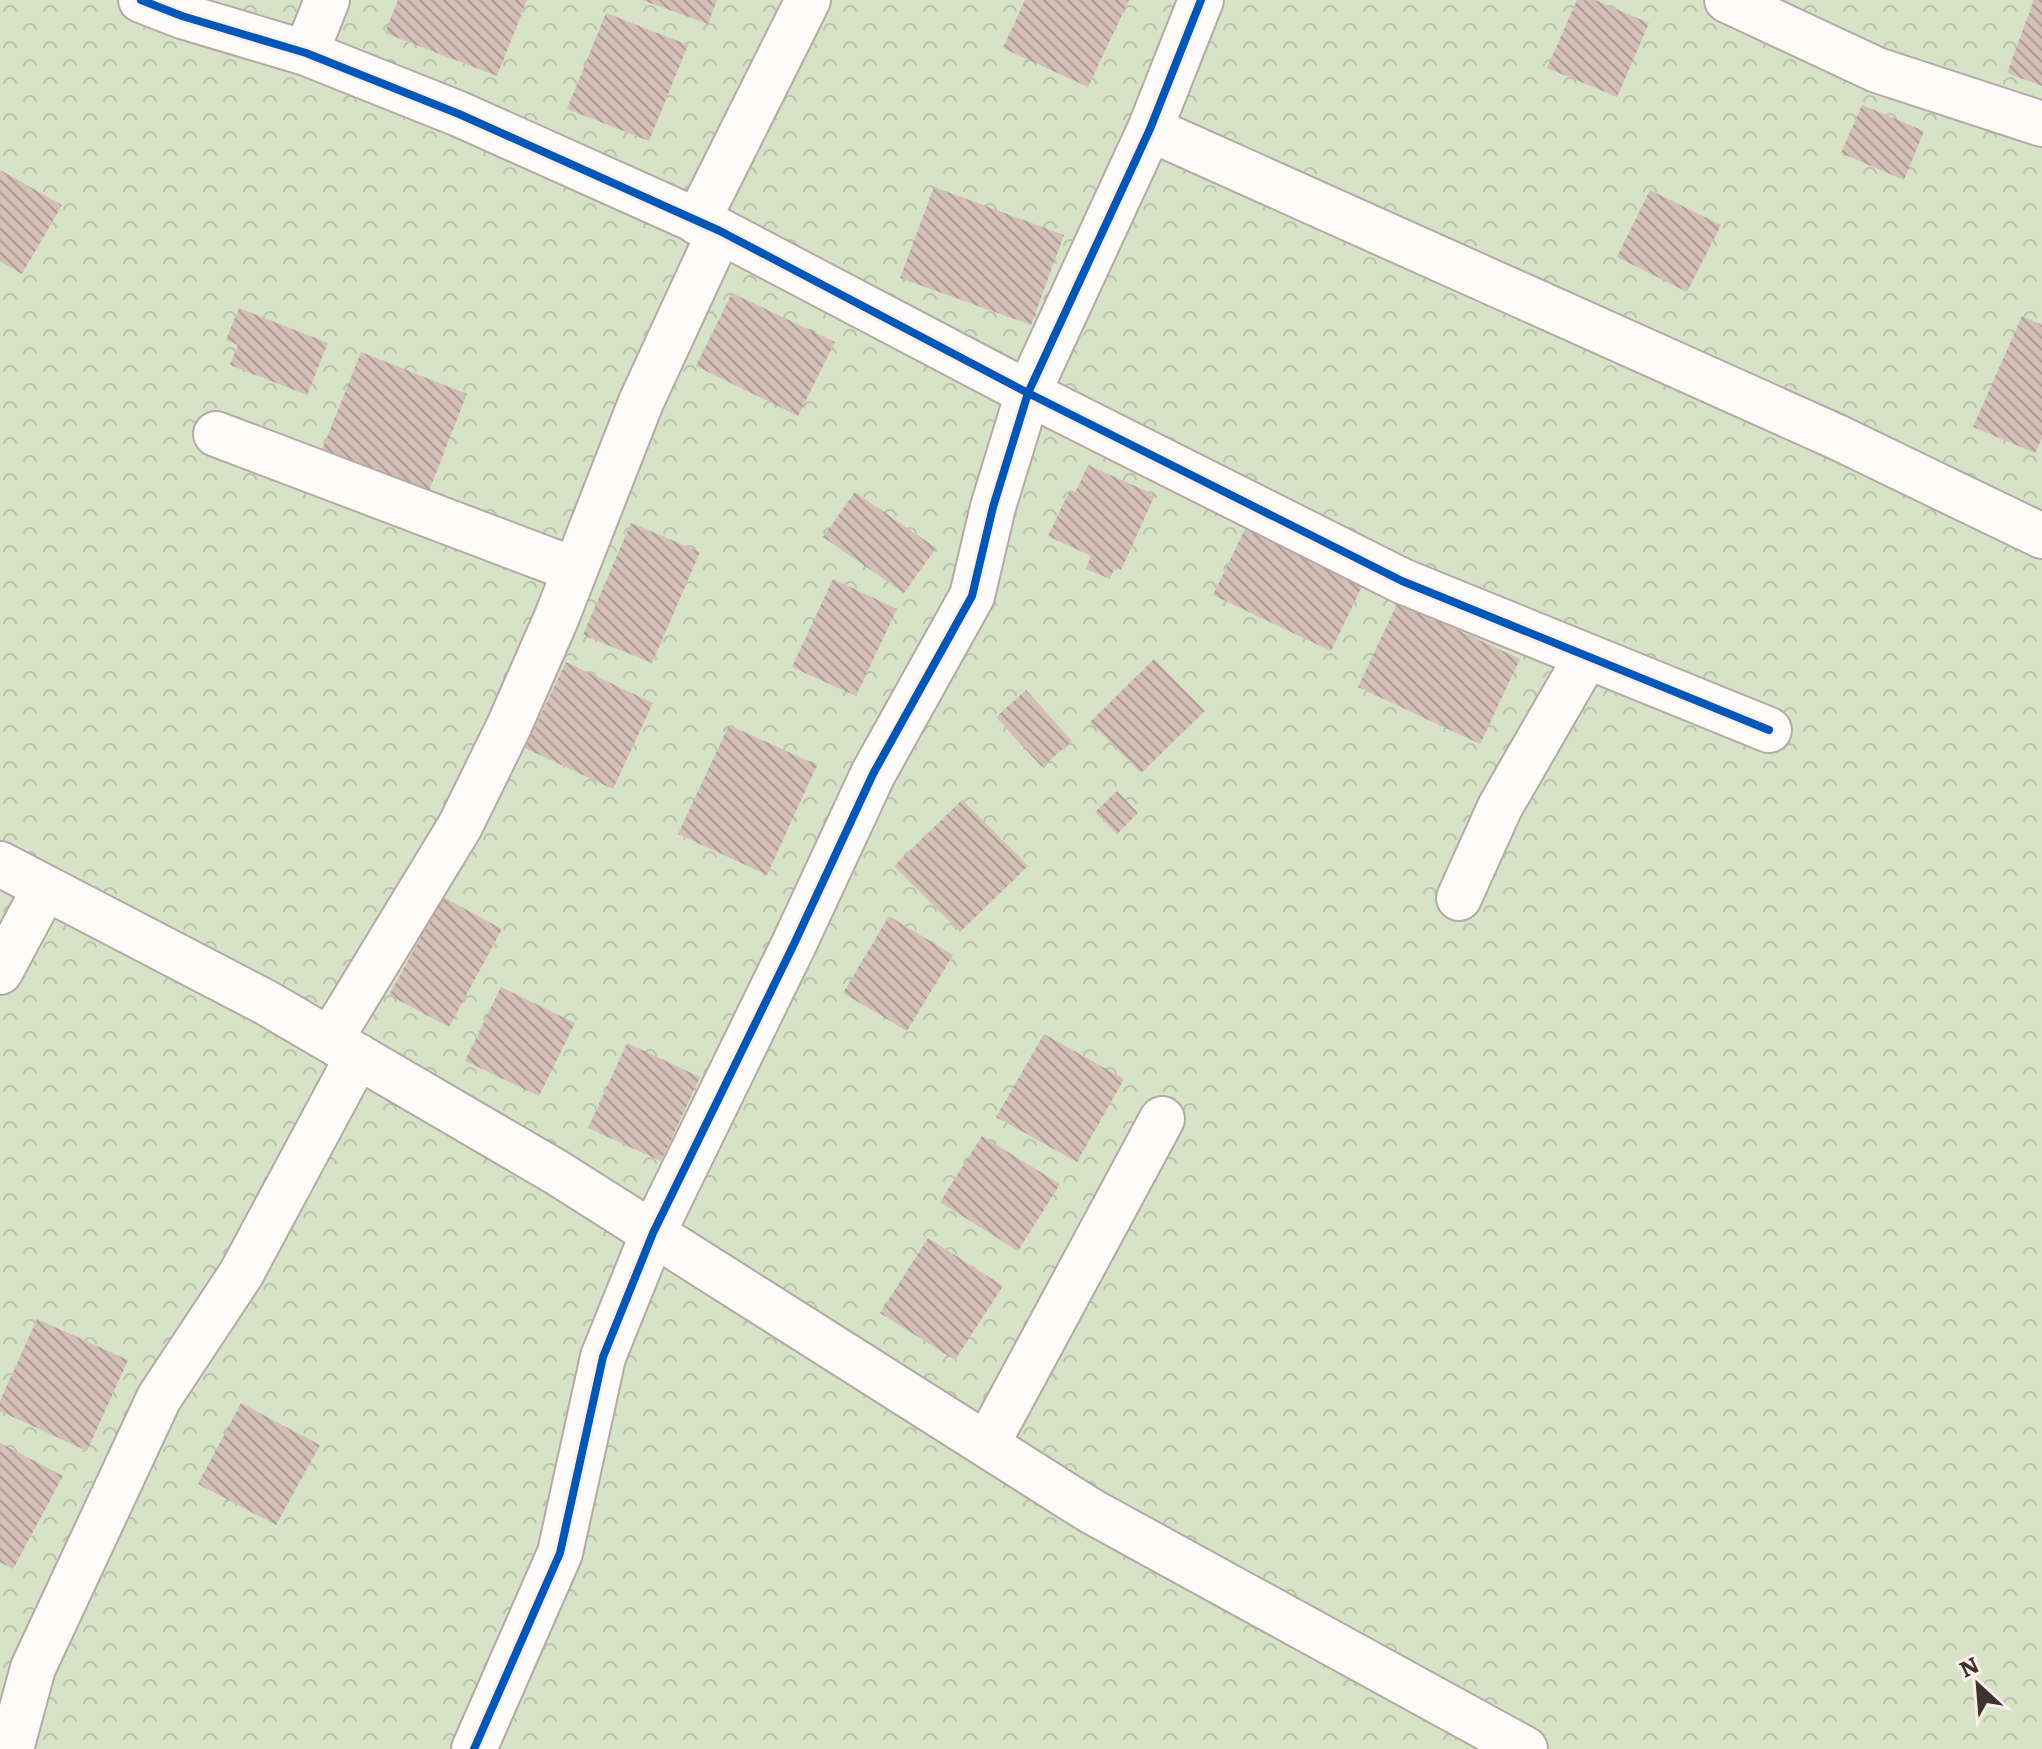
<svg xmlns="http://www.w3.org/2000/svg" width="2042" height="1749" font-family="Literata,serif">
<defs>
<pattern id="forest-crowns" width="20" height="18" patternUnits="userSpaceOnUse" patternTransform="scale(2)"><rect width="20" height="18" fill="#d6e3c6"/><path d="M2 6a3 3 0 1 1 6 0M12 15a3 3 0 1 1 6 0" fill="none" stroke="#b9c3aa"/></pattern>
<pattern id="building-back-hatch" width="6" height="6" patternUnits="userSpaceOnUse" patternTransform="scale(2)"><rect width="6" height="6" fill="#d4bfb7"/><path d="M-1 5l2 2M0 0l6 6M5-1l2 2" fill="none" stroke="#ad9c95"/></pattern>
</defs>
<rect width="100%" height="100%" fill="#f2e2da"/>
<path fill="url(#forest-crowns)" d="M0,0H2042V1749H0Z"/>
<path fill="url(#building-back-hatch)" d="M398,0H527L497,76L385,33Z
M642,0H717L708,24Z
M1025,0H1129L1088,87L1003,48Z
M1577,0H1595L1649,23L1617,97L1547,68Z
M2034,0H2042V86L2007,73Z
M606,13L688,45L649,141L567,109Z
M1862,105L1924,131L1904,180L1841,153Z
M0,170L62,205L22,274L0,261Z
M934,187L1064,235L1031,325L900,278Z
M1650,190L1721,225L1687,292L1617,257Z
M732,293L835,342L798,416L696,366Z
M239,308L328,343L307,395L230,365L238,345L226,340Z
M2022,316L2042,325V438L2035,453L1973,427Z
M361,352L467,394L427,496L320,455Z
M1088,465L1155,495L1121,570L1115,567L1110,579L1086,569L1091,556L1048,536L1070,490L1075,493Z
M855,492L936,548L904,593L823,537Z
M631,523L700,552L652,663L583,635Z
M1248,523L1366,578L1331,651L1213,595Z
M833,579L897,609L856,696L792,667Z
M1398,602L1520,659L1480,744L1358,687Z
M1154,659L1205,711L1141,773L1090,722Z
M566,662L653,703L613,789L525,748Z
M1026,690L1072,741L1042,767L996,717Z
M729,725L817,765L767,875L678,834Z
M1117,791L1138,813L1117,834L1095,812Z
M962,800L1028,866L960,932L894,866Z
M443,897L502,929L449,1027L389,995Z
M889,916L953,955L907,1031L843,993Z
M501,987L575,1023L539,1096L465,1061Z
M1044,1034L1124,1079L1077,1162L996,1117Z
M627,1043L700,1077L661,1161L588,1128Z
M982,1136L1060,1184L1018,1251L940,1202Z
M928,1238L1003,1286L955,1360L880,1313Z
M37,1319L128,1360L87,1451L0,1411V1401Z
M241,1403L320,1445L276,1525L198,1484Z
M0,1443L63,1476L13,1569L0,1562Z"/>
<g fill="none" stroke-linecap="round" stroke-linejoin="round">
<g stroke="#b6a9a4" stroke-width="48">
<path id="minor" d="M141,0L182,16L306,53L459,114L720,231L1028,393L1402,581L1769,730
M1727,0L1877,70L2042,124
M306,53L327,0
M1150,129L1837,437L2042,536
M697,222L808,0
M216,434L575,570
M0,864L265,1002L330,1040L556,1172L1091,1511L1525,1749
M1459,898L1500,807L1587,656
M0,972L45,888
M330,1040L460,826L509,726L556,619L641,402L720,231
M987,1444L1162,1119
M11,1749L33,1668L159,1398L241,1274L358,1056
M474,1749L560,1553L603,1357L653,1233L794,944L873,774L972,596L993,507L1028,393L1150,129L1201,0"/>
</g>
<use href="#minor" stroke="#fdfbf9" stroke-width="44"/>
<g stroke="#fcefea" stroke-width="13">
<path id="cycleway" d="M141,0L182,16L306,53L459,114L720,231L1028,393L1402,581L1769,730
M474,1749L560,1553L603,1357L653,1233L794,944L873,774L972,596L993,507L1028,393L1150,129L1201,0"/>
</g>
<use href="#cycleway" stroke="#0057b8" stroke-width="8"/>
</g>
<g transform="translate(1978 1685) rotate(334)" stroke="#fcefea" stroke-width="6" paint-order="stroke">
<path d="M0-6L14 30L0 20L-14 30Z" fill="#3f332d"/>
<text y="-12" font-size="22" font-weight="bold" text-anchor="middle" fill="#3f332d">N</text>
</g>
</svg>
